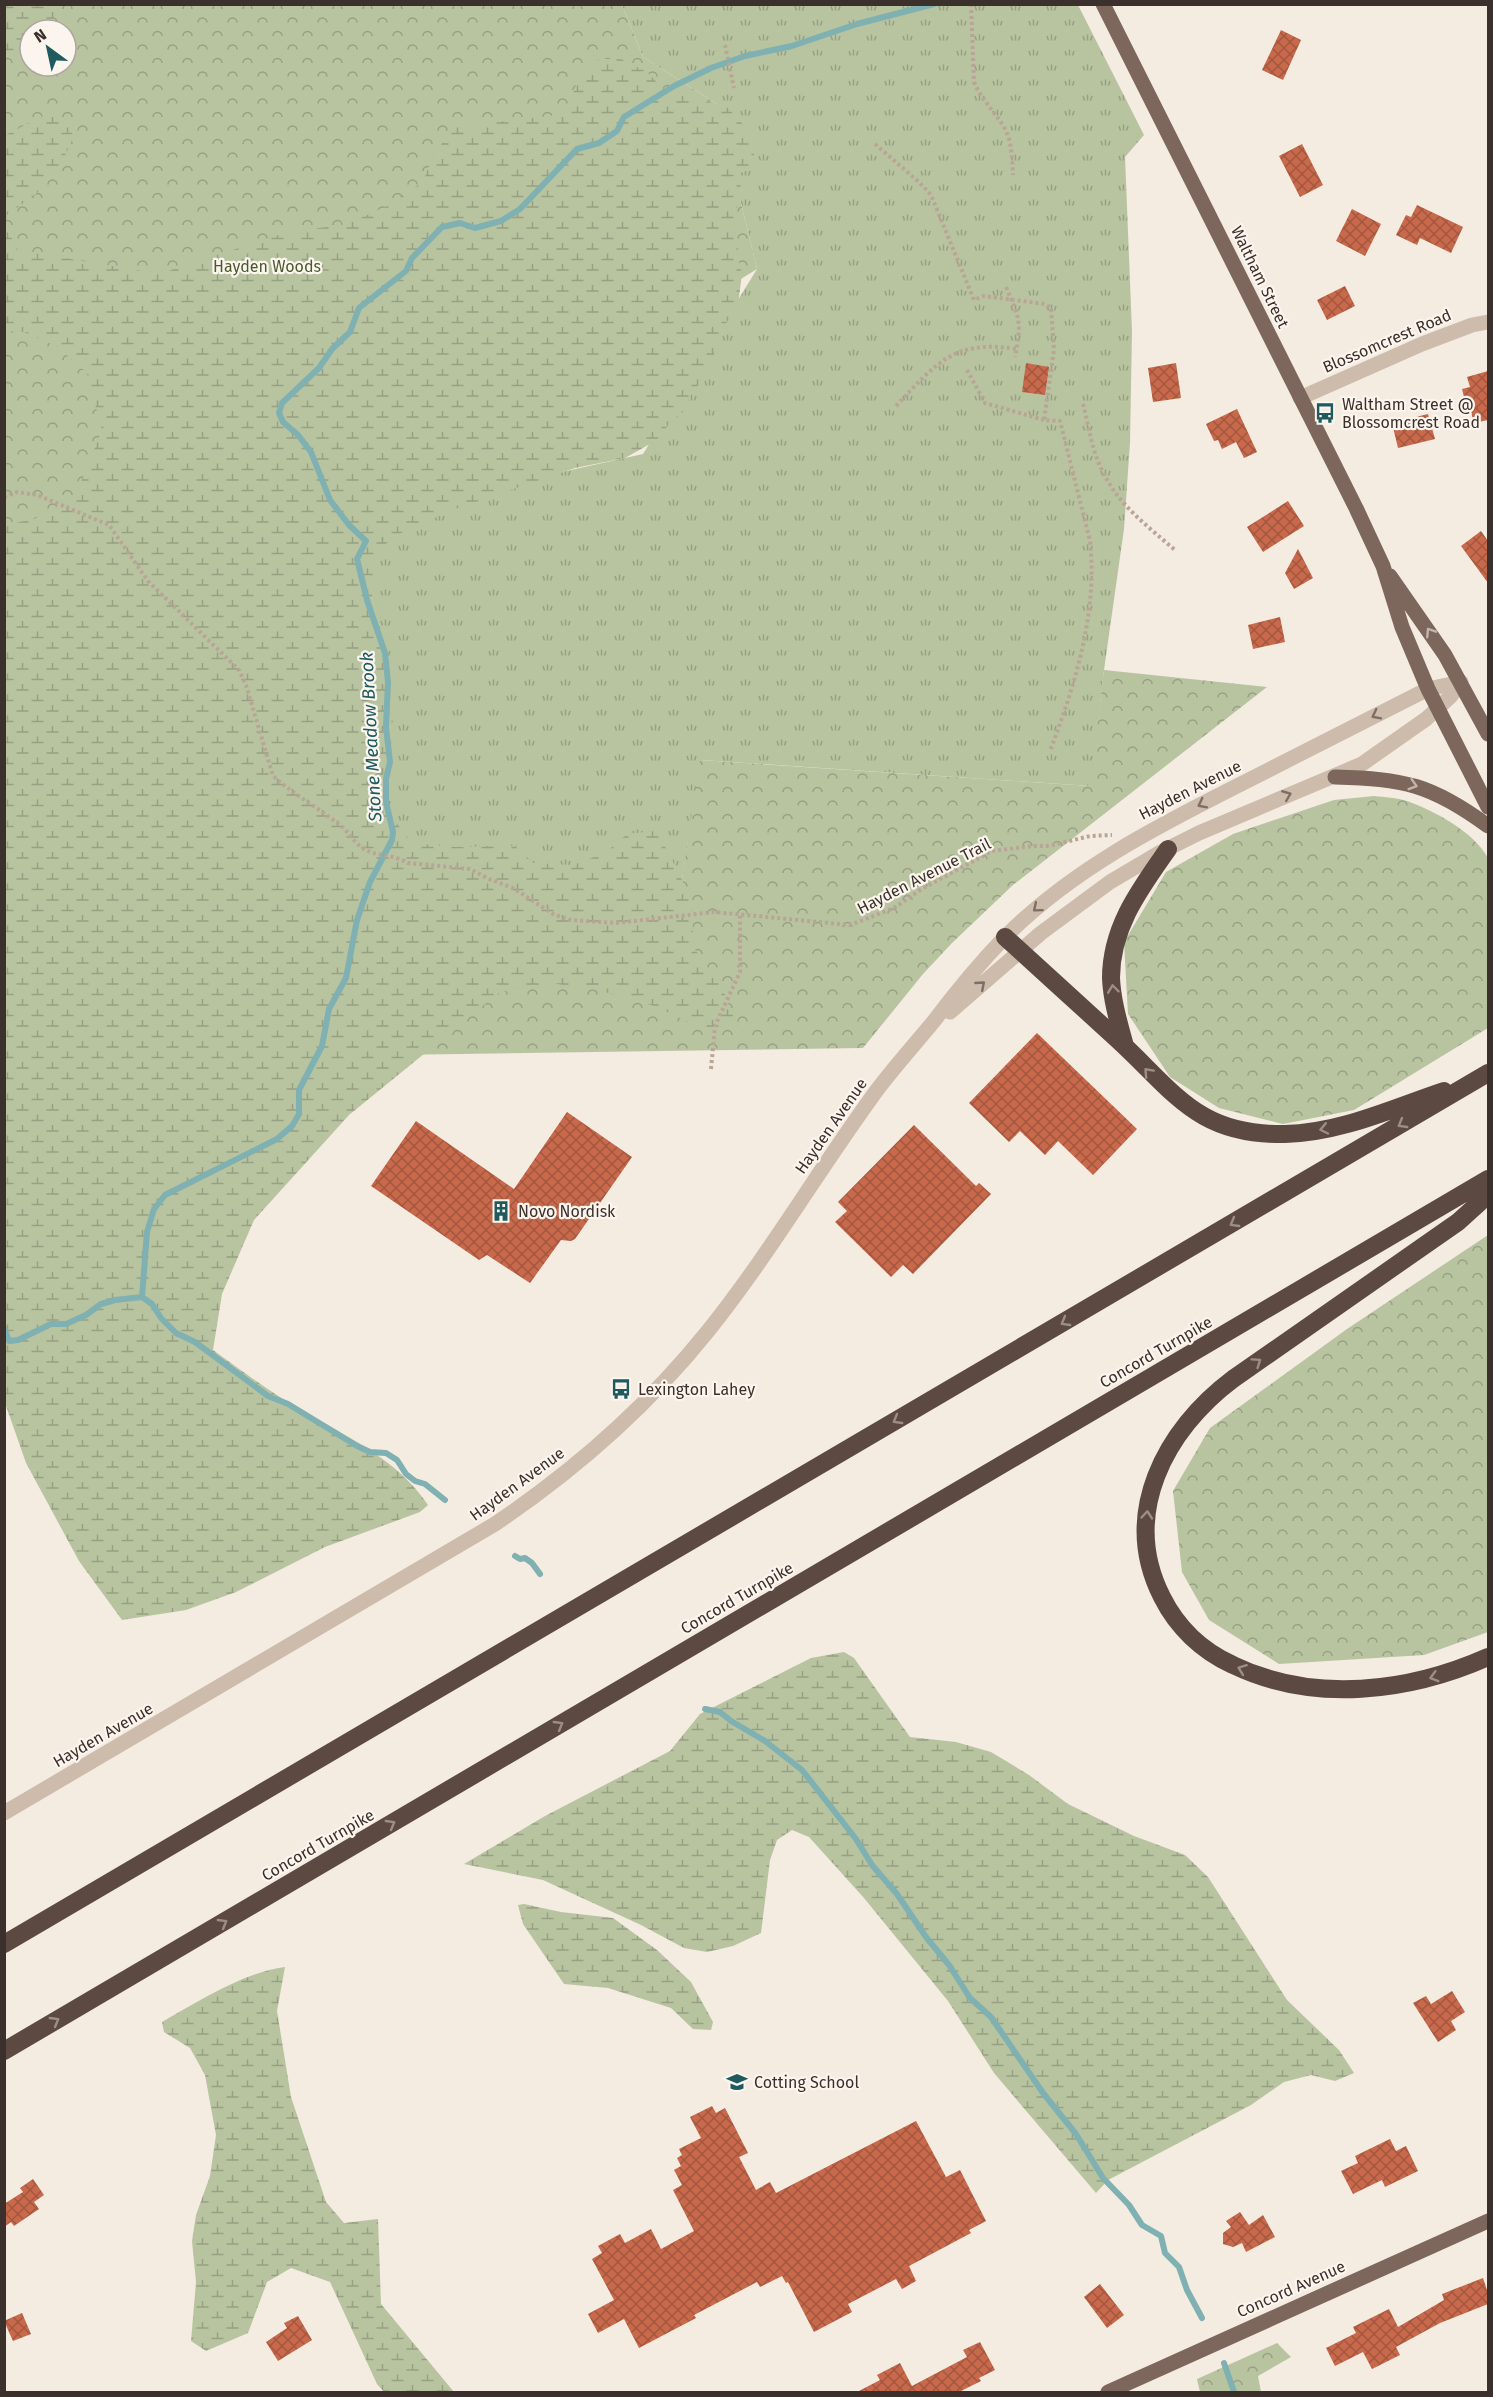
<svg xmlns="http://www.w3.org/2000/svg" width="1493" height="2397" font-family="'Fira Sans',sans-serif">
<defs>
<pattern id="grass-tufts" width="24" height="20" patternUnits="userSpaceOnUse" patternTransform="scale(1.5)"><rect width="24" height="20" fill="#b8c4a0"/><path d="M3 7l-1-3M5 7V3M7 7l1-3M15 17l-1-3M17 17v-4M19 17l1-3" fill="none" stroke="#97a083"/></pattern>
<pattern id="forest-crowns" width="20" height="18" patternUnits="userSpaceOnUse" patternTransform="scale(1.5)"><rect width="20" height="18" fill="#b8c4a0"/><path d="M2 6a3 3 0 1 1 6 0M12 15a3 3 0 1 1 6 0" fill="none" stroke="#97a083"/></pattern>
<pattern id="wetland-marsh" width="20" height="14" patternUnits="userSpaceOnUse" patternTransform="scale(1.5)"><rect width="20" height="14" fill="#b8c4a0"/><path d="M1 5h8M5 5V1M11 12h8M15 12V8" fill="none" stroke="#97a083"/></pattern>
<pattern id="building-cross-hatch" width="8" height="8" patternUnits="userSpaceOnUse" patternTransform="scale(1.5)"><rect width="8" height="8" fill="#c8694b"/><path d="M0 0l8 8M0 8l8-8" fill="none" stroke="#a4573f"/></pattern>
</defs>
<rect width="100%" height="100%" fill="#f4ebe1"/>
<path fill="url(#grass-tufts)" d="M622,5H1078L1144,135L1125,157L1132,331L1130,443L1124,529L1104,670L1091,786L701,760L679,898L381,843L386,662L355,518L643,454L757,269L717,104L643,57Z"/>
<path fill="url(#forest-crowns)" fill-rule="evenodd" d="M5,5H622L643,57L717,104L757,269L355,518L386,662L381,843L679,898L700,760L1090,786L1104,670L1267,687L1013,885L952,943L923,974L863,1048L189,1058L5,901ZM30,30H66V66H30Z
M1374,796C1384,797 1397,798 1407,801C1435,811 1474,832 1488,858V1028L1354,1110L1283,1124L1219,1108L1170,1077L1128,1014L1124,942L1166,872L1233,834L1334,800Z
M1488,1235V1632L1424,1655L1279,1664L1209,1620L1182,1572L1173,1491L1210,1428L1347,1329Z
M1277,2343L1291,2357L1258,2376L1261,2392H1200L1197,2379Z"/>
<path fill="url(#wetland-marsh)" d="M5,4L54,5V30H30V46L5,55Z
M599,59H621L647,72L667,93L700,99L728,108L750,132L752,140L757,146L753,157L754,168L740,173L741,195L737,206L736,224L739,262L742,274L738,305L721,331L709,371L690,396L685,410L669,424L657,440L625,458L575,468L458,508L404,531L380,548L373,566L372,597L386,650L393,723L391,754L383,775L380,802L412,843L456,847L492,846L505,843L519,849L533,863L573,865L605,853L627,834L655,831L667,850L691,898L694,948L723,990L737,1026L719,1030L700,1027L654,1006L598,990L549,983L500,992L349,1115L254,1220L222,1294L213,1350C240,1370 268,1390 296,1407C343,1435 397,1458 428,1505L420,1512L325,1547L236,1592L186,1610L122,1620L79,1561L26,1463L5,1403V525L34,519L75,497L102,430L87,374L58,347L24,332L5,331V135C33,124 39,106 70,122L73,138L62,162L36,194L7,215L5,226L18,250L159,274L284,233L347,224L385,207L423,182L434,153L456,127L566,114L577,82Z
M844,1652L854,1658L910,1737L956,1742L991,1752L1029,1775L1068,1804L1134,1836L1185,1855L1208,1877L1287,2000L1339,2050L1354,2073L1335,2081L1311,2075L1284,2082L1251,2105L1108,2180L1096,2193L994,2073L948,2001L864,1898L809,1837L792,1830L777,1840L770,1860L761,1933L733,1946L707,1952L684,1948L641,1925L543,1880L464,1864L545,1816L670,1751L700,1714L811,1658Z
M524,1904L561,1912L613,1918L657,1950L691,1982L713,2022L711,2030L693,2029L671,2008L608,1988L564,1984L523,1924L518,1905Z
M285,1967L277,2011L291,2097L326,2202L344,2223L378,2219L381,2304L454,2392H384L377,2384L330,2282L291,2268L267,2282L248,2333L206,2351L191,2341L196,2282L192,2241L196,2215L210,2176L216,2135L205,2075L190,2048L164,2032L162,2022C200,2001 242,1973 285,1967Z"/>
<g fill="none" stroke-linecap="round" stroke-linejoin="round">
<path stroke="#7fb0b2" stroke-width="6" d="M142,1297L147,1232L154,1209L165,1195L277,1139L292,1126L299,1114V1090L322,1046L329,1009L346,978L357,920L370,882L392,840L393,832L386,802V779L390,762L386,727L388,682L385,653L367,600L357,559L366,541L349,525L330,500L311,452L298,435L283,422L279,413L282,403L319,368L332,349L350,332L359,308L406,271L412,258L442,227L460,223L475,228L501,221L520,209L577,149L599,143L617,131L624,117L674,86L711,68L745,56L792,46L857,24L934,4
M4,1328L9,1341L18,1340L51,1324H66L86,1315L101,1304L115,1300L142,1297L152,1304L161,1318L176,1333L195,1342L268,1396L288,1404L357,1446L370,1452L386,1453L397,1460L406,1474L415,1481L425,1484L445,1500
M515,1556L520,1559L525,1558L532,1563L540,1574
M705,1709L720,1712L731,1721L765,1741L802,1770L856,1839L872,1865L897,1894L926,1937L949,1965L970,1998L991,2017L1043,2093L1076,2134L1103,2178L1129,2205L1142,2225L1161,2236L1165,2253L1179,2267L1187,2290L1202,2318
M1224,2363L1234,2392"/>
</g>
<path fill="url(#building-cross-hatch)" d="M1281,30L1301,40L1283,80L1262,70Z
M1302,144L1323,185L1300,197L1279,156Z
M1417,205L1463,227L1451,253L1420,238L1417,245L1396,235L1406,215L1411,217Z
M1352,209L1381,224L1365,256L1336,241Z
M1345,286L1355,306L1327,320L1317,300Z
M1026,363L1049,367L1045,395L1022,392Z
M1176,363L1181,398L1153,402L1148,368Z
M1488,371V420L1474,423L1471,412L1468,413L1462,389L1470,387L1467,377Z
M1237,409L1257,452L1244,458L1236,442L1222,449L1218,440L1214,441L1206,424Z
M1428,414L1435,439L1398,448L1392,423Z
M1288,501L1304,526L1263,552L1247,527Z
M1481,531L1488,541V583L1461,546Z
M1298,549L1313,578L1294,589L1285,573Z
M1280,617L1285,642L1253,649L1248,625Z
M1037,1033L1137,1129L1093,1175L1058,1141L1045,1155L1020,1131L1009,1142L969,1103Z
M567,1112L632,1157L575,1239L571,1241L561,1240L530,1283L487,1255L479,1260L371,1186L416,1121L514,1189Z
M914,1125L976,1186L979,1183L991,1194L913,1274L903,1265L891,1277L835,1222L847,1211L838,1202Z
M1452,1991L1465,2012L1451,2021L1456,2030L1438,2042L1413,2003L1426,1996L1431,2004Z
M712,2106L716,2113L725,2108L748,2153L739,2157L756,2190L770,2182L776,2193L916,2121L946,2177L960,2170L986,2221L969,2230L971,2233L909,2266L916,2281L902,2289L896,2279L848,2304L852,2312L814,2332L788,2282L786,2283L782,2276L760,2287L757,2282L694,2315L696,2318L639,2348L624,2319L598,2333L588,2314L614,2300L592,2259L602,2253L598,2246L620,2234L625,2243L651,2229L661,2249L694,2231L673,2190L682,2185L674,2170L681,2166L677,2158L682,2155L679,2149L701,2138L690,2117Z
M1390,2139L1396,2151L1406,2146L1418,2171L1385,2187L1382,2180L1353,2194L1341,2171L1358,2163L1355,2156Z
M33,2179L44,2195L34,2202L39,2209L14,2226L11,2222L4,2227V2204L23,2192L20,2188Z
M1240,2212L1249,2225L1263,2215L1275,2237L1246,2252L1242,2243L1233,2247L1223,2244V2233L1231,2227L1226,2221Z
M1483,2278L1488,2293V2304L1440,2323L1396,2347L1400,2355L1372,2369L1363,2352L1335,2366L1326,2348L1356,2333L1353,2327L1389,2309L1398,2327L1444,2300L1442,2294Z
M1100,2284L1124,2315L1107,2328L1084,2297Z
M22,2313L31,2334L13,2341L4,2321Z
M298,2316L312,2340L278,2361L266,2342L287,2328L284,2323Z
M980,2342L995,2370L979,2378L981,2381L959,2392H857L880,2380L877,2375L900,2363L912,2386L967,2357L963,2350Z"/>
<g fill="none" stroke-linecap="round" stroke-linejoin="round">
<path stroke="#b9a596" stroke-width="4" stroke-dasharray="3 3" stroke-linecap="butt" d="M971,4L974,82C981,99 994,111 1004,127C1012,141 1012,158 1013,175
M725,45L734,88
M875,144L920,183L931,195L974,300L984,296L1045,304L1051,308L1054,350L1044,420L1060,421L1090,541C1098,612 1075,685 1050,751
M1006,287C1020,319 1022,323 1015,357
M967,370L985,403L1044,420
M1083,404C1089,427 1092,452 1103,472C1119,506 1149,527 1176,551
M896,406C936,364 953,339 1016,349
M4,497L17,492L37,495L109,525L148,581L239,670L246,685L273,776C294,795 319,808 341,826C349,832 354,843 364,849C377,857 394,854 408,863L470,869L489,879L513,888L553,914L570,920L616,923L714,912L850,925L894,908L920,890L992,851L1032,846H1049L1090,836L1112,835
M711,1069L715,1026L740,972V915"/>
<path stroke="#cdbbac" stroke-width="15" d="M1300,398L1422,344L1472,325L1488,322
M950,1012L1041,933L1110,882L1159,853L1199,833L1362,764L1426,719L1451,696L1461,682
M4,1813L495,1524C575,1470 647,1407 708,1331C769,1255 819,1169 877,1090C895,1066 915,1044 934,1021C956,992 979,964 1004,938C1071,870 1156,827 1239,785C1302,753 1365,721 1428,689L1461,682"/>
<path stroke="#7d675c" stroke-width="15" d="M1103,4L1356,508L1383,566L1402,627L1428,689L1488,807
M1390,576L1445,655L1488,734
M1335,777C1404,779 1431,784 1488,826
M1108,2392L1488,2221"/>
<path stroke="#5c4a42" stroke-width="18" d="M1005,937C1042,971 1080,1005 1117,1039C1174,1091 1197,1136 1285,1134C1340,1133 1393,1108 1444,1091
M1125,1046C1119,1024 1112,1001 1111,978C1111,927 1140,889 1168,849
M1488,1195L1458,1222L1233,1379C1165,1430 1120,1514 1162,1597C1177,1627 1202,1651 1233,1665C1314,1704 1409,1692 1488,1657
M4,1944L1488,1073
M4,2051L1488,1179"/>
</g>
<defs><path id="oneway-chevron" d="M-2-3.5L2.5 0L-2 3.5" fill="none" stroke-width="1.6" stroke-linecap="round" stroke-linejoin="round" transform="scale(1.5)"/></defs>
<g stroke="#c2b5ac">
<use href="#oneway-chevron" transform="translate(1430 632) rotate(-123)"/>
<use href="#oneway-chevron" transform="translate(1413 785) rotate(17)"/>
</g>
<g stroke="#7d6f65">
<use href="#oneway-chevron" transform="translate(1376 715) rotate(153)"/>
<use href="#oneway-chevron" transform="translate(1287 795) rotate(-22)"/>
<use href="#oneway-chevron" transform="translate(1202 804) rotate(153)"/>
<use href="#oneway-chevron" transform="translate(1037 908) rotate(140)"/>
<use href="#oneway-chevron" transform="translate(981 985) rotate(-41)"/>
</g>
<g stroke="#9c8e87">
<use href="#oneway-chevron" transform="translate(1113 989) rotate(-97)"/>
<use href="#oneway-chevron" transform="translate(1148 1072) rotate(-133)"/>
<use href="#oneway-chevron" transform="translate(1402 1124) rotate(150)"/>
<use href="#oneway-chevron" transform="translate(1324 1129) rotate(168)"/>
<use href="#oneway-chevron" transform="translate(1234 1223) rotate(150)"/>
<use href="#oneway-chevron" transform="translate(1065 1322) rotate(150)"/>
<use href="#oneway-chevron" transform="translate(1257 1362) rotate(-35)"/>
<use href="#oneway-chevron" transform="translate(897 1420) rotate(150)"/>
<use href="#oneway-chevron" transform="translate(1147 1515) rotate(-85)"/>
<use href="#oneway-chevron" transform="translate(1242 1669) rotate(-159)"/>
<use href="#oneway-chevron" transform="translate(1434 1677) rotate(164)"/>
<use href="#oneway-chevron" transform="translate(559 1725) rotate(-30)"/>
<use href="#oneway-chevron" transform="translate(391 1824) rotate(-30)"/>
<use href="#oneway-chevron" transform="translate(223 1923) rotate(-30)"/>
<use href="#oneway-chevron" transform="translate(55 2021) rotate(-30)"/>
</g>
<defs>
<g id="bus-bare" transform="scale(1.62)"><path d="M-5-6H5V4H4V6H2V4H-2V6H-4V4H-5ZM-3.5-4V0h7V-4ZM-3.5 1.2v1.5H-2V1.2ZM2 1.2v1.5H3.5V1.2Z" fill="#1f5a5e" stroke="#fbf5ee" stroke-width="2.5" paint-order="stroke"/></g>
<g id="building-bare" transform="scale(1.62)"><path d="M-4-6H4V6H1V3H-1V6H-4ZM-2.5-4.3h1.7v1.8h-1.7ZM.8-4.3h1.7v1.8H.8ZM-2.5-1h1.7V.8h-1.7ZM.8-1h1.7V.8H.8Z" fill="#1f5a5e" stroke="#fbf5ee" stroke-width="2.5" paint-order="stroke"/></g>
<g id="school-bare" transform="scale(1.62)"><path d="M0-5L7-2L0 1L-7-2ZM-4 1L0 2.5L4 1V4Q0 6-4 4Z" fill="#1f5a5e" stroke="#fbf5ee" stroke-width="2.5" paint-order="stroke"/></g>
</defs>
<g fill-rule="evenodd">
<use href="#bus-bare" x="1325" y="413"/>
<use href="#building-bare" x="501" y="1211"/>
<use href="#bus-bare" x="621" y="1389"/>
<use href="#school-bare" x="737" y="2082"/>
</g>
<g text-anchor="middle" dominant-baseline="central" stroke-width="4.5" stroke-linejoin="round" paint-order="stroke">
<g font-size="16" fill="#4a5a2e" stroke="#fbf5ee">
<text x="267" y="266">Hayden Woods</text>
</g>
<g font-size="16" fill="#3b302b" stroke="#fbf5ee">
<text transform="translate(1260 277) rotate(64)">Waltham Street</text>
<text transform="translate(1387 341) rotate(-23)">Blossomcrest Road</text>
<text transform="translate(1190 790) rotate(-27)">Hayden Avenue</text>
<text transform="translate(924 876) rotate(-27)">Hayden Avenue Trail</text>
<text transform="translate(831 1126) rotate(-55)">Hayden Avenue</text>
<text transform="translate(1156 1352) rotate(-30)">Concord Turnpike</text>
<text transform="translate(517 1484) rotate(-36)">Hayden Avenue</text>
<text transform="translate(737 1598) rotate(-30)">Concord Turnpike</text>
<text transform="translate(103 1735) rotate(-30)">Hayden Avenue</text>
<text transform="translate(318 1845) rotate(-30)">Concord Turnpike</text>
<text transform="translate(1291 2289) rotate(-24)">Concord Avenue</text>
</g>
<g font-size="16" fill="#3b302b" stroke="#fbf5ee" text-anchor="start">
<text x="1342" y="404">Waltham Street @<tspan x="1342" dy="18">Blossomcrest Road</tspan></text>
<text x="518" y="1211">Novo Nordisk</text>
<text x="638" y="1389">Lexington Lahey</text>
<text x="754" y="2082">Cotting School</text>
</g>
<g font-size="18" font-style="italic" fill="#1f5a5e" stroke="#fbf5ee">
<text transform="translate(371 737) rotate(-93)">Stone Meadow Brook</text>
</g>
</g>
<rect width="1493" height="2397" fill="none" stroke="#3b302b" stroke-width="12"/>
<g transform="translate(48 48) rotate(327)"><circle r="28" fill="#fbf5ee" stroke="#aea6a0" stroke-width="1.5"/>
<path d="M0-4.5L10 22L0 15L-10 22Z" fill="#1f5a5e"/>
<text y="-9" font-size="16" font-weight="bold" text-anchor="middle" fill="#3b302b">N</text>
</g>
</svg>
